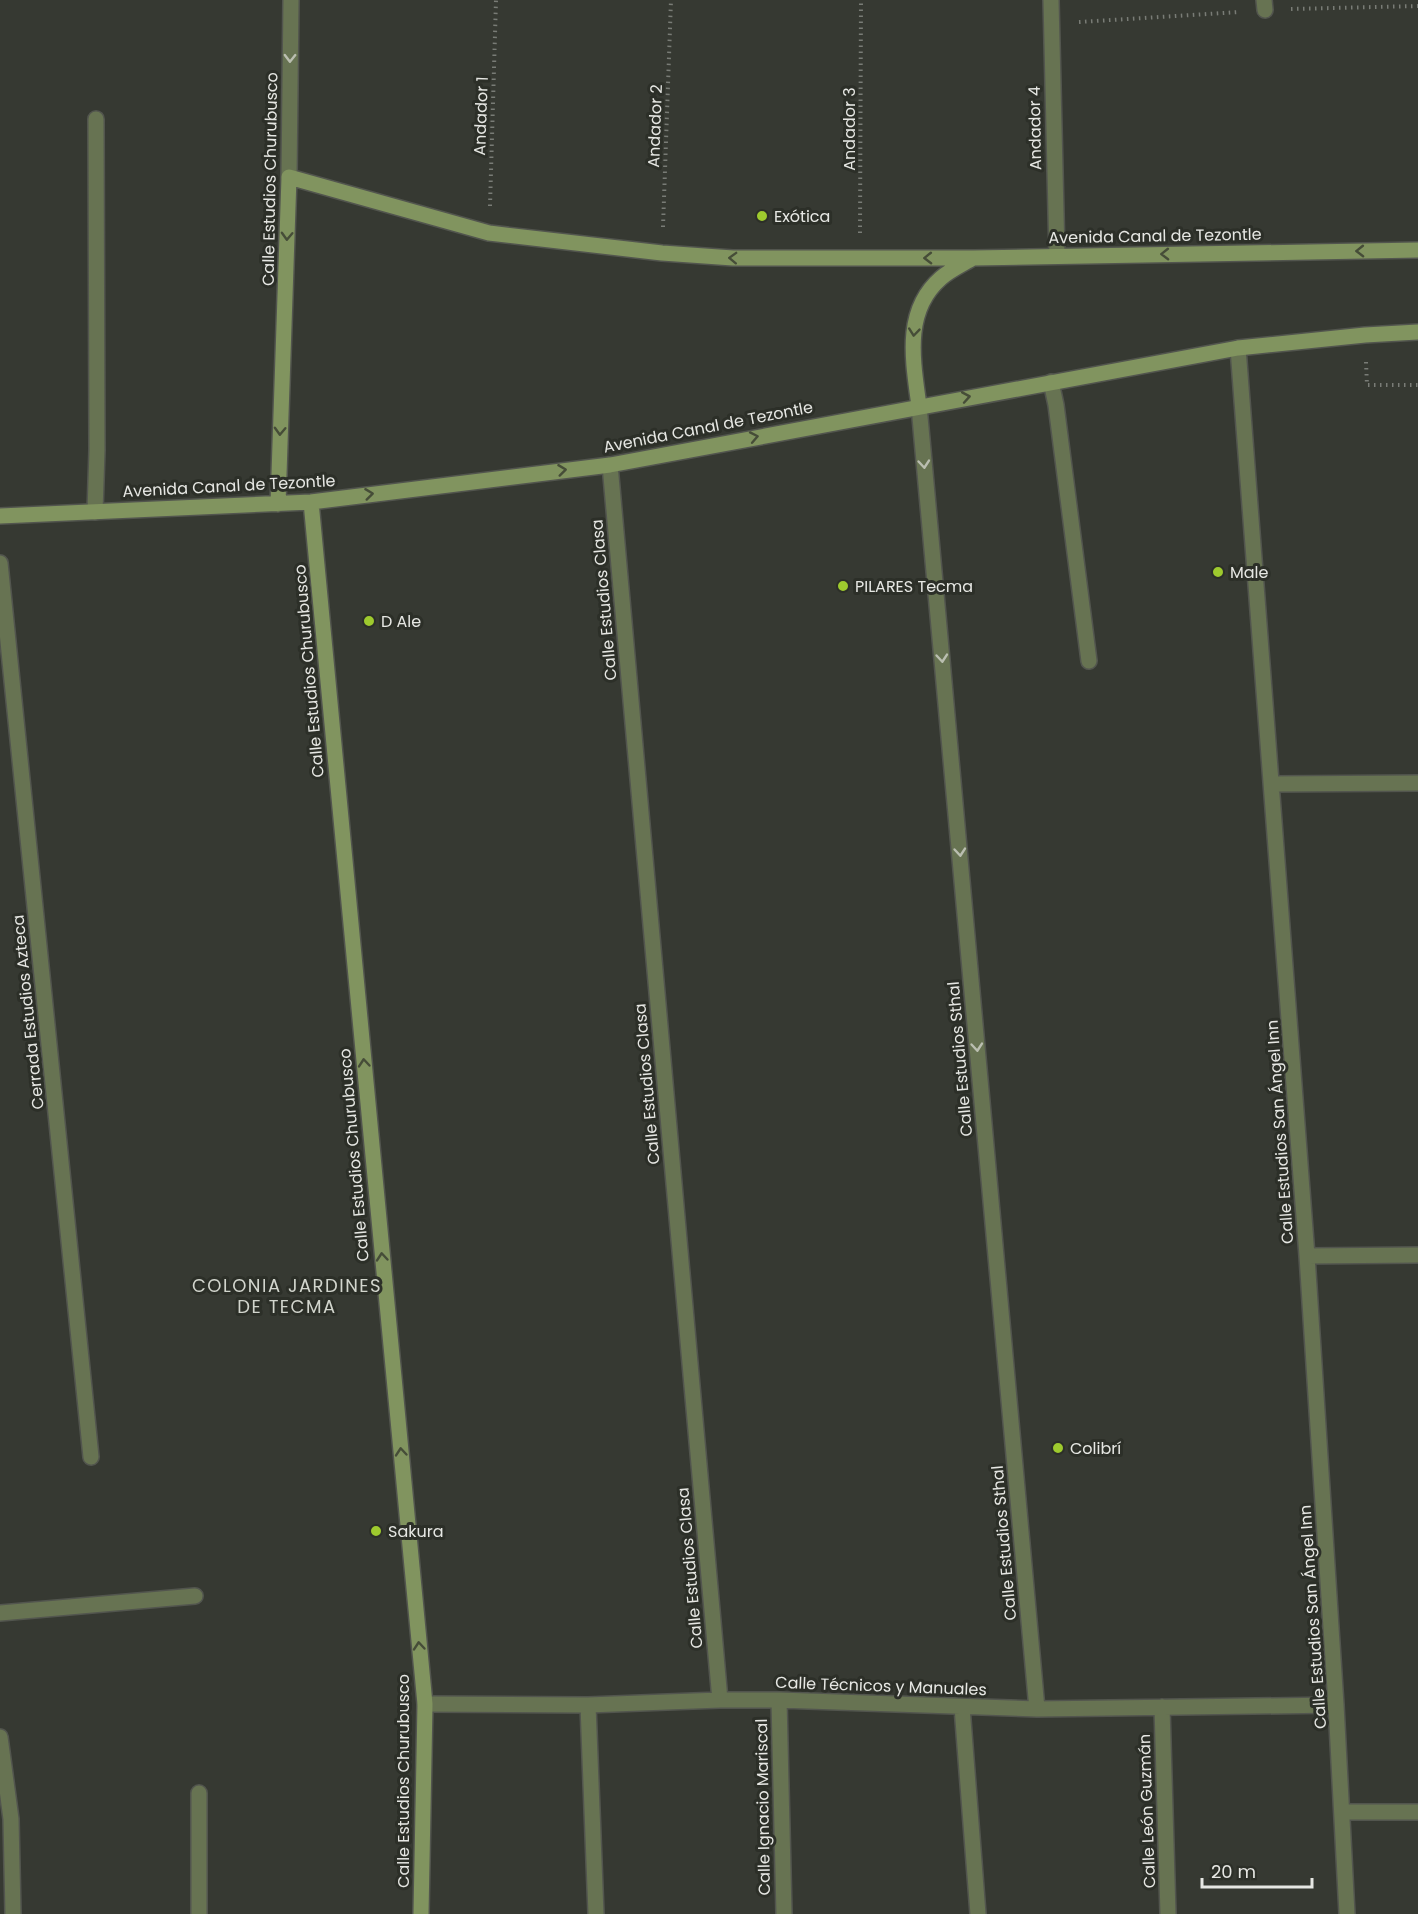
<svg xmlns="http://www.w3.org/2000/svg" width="1418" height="1914" font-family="Poppins,sans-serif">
<rect width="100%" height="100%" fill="#363932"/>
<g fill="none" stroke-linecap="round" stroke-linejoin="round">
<g stroke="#52554e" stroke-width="18">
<path id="lane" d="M1051,382L1056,405L1089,661
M95,512L97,450L96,119"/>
</g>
<g stroke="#52554e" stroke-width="18">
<path id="street" d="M1051,0L1057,256
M1264,0L1265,10
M289,177L291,0
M1238,348L1307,1256L1336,1705L1347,1914
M919,406L1037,1709
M610,465L720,1700
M0,563L91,1457
M1273,784L1418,783
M1307,1256L1418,1255
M0,1613L195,1596
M779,1700L784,1914
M425,1704L588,1705L720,1700H779L1037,1709L1336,1705
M588,1705L596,1914
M962,1707L978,1914
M1162,1707L1168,1914
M0,1737L11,1819L13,1914
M1343,1812H1418
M199,1914V1793"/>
</g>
<g stroke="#52554e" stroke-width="18">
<path id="secondary" d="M919,406C913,361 903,311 941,278C950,270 963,264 973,258
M311,502L425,1704L421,1914
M278,504L289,177L489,233L662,253L733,258H973L1418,250
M0,516L311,502L610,465L1238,348L1365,335L1418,332"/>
</g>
<path stroke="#797c76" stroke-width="4" stroke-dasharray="1.5 4.5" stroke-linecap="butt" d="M1291,9L1418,6
M1079,22L1239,12
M490,206L496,0
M663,227L671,0
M860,233L861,0
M1366,362L1367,385H1418"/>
<use href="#lane" stroke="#677352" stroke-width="15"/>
<use href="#street" stroke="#677352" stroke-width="15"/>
<use href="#secondary" stroke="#81945f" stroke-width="15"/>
</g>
<defs><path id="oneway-chevron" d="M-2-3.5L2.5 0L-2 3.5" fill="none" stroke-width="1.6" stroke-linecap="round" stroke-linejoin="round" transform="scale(1.5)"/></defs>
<g stroke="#babeb0">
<use href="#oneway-chevron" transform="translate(290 58) rotate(91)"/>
<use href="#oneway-chevron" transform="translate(924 464) rotate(85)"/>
<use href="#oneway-chevron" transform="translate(942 658) rotate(85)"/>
<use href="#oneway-chevron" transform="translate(960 852) rotate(85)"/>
<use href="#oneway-chevron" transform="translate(977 1047) rotate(85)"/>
</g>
<g stroke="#464d38">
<use href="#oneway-chevron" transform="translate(287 236) rotate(92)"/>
<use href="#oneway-chevron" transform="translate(1360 251) rotate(179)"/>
<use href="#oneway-chevron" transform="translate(1165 254) rotate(179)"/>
<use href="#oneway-chevron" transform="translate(733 258) rotate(-178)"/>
<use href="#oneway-chevron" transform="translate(928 258) rotate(179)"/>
<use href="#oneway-chevron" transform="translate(914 332) rotate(96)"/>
<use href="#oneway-chevron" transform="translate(966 397) rotate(-10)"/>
<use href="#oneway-chevron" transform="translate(280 431) rotate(92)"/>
<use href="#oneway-chevron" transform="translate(754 437) rotate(-11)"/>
<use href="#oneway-chevron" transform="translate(562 470) rotate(-7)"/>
<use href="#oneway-chevron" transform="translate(369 494) rotate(-7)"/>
<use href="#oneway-chevron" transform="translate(364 1063) rotate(-95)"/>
<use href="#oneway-chevron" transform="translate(382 1257) rotate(-95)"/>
<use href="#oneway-chevron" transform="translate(401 1452) rotate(-95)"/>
<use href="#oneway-chevron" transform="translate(419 1646) rotate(-95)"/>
</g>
<g fill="#9eca2e" stroke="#2c2f28" stroke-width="2">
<circle cx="762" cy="216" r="6"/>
<circle cx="1218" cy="572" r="6"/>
<circle cx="843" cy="586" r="6"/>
<circle cx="369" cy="621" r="6"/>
<circle cx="1058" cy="1448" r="6"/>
<circle cx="376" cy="1531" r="6"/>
</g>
<g text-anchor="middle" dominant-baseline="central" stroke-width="6" stroke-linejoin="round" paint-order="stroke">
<g font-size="16" fill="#e6e7e3" stroke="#2c2f28">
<text transform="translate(481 116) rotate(-88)">Andador 1</text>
<text transform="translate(655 126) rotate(-88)">Andador 2</text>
<text transform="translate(1035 128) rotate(-91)">Andador 4</text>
<text transform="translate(849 129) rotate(-90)">Andador 3</text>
<text transform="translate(270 179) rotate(-89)">Calle Estudios Churubusco</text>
<text transform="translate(1155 236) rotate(-1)">Avenida Canal de Tezontle</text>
<text transform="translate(708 427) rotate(-11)">Avenida Canal de Tezontle</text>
<text transform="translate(229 486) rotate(-3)">Avenida Canal de Tezontle</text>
<text transform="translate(604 600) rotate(-95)">Calle Estudios Clasa</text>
<text transform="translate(309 671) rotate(-95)">Calle Estudios Churubusco</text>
<text transform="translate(28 1012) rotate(-96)">Cerrada Estudios Azteca</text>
<text transform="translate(960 1059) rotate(-95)">Calle Estudios Sthal</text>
<text transform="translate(647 1084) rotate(-95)">Calle Estudios Clasa</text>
<text transform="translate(1280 1132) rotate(-94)">Calle Estudios San Ángel Inn</text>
<text transform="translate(354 1155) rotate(-95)">Calle Estudios Churubusco</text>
<text transform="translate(1004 1543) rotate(-95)">Calle Estudios Sthal</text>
<text transform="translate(690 1568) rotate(-95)">Calle Estudios Clasa</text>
<text transform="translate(1313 1617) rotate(-94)">Calle Estudios San Ángel Inn</text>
<text transform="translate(881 1686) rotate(2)">Calle Técnicos y Manuales</text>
<text transform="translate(403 1781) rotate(-90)">Calle Estudios Churubusco</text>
<text transform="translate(763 1807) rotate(-91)">Calle Ignacio Mariscal</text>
<text transform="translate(1147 1811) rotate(-92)">Calle León Guzmán</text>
</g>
<g font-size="16" fill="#e6e7e3" stroke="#2c2f28" text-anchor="start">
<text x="774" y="216">Exótica</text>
<text x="1230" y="572">Male</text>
<text x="855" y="586">PILARES Tecma</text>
<text x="381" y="621">D Ale</text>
<text x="1070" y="1448">Colibrí</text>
<text x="388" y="1531">Sakura</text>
</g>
<g font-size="18" letter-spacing="1.5" fill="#d2d5cd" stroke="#2c2f28">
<text x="287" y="1285">COLONIA JARDINES<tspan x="287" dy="21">DE TECMA</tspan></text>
</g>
</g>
<path d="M1202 1878v9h110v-9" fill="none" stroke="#e6e7e3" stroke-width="3"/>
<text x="1211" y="1878" font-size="18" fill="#e6e7e3" stroke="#2c2f28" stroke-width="4.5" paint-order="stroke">20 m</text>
</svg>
